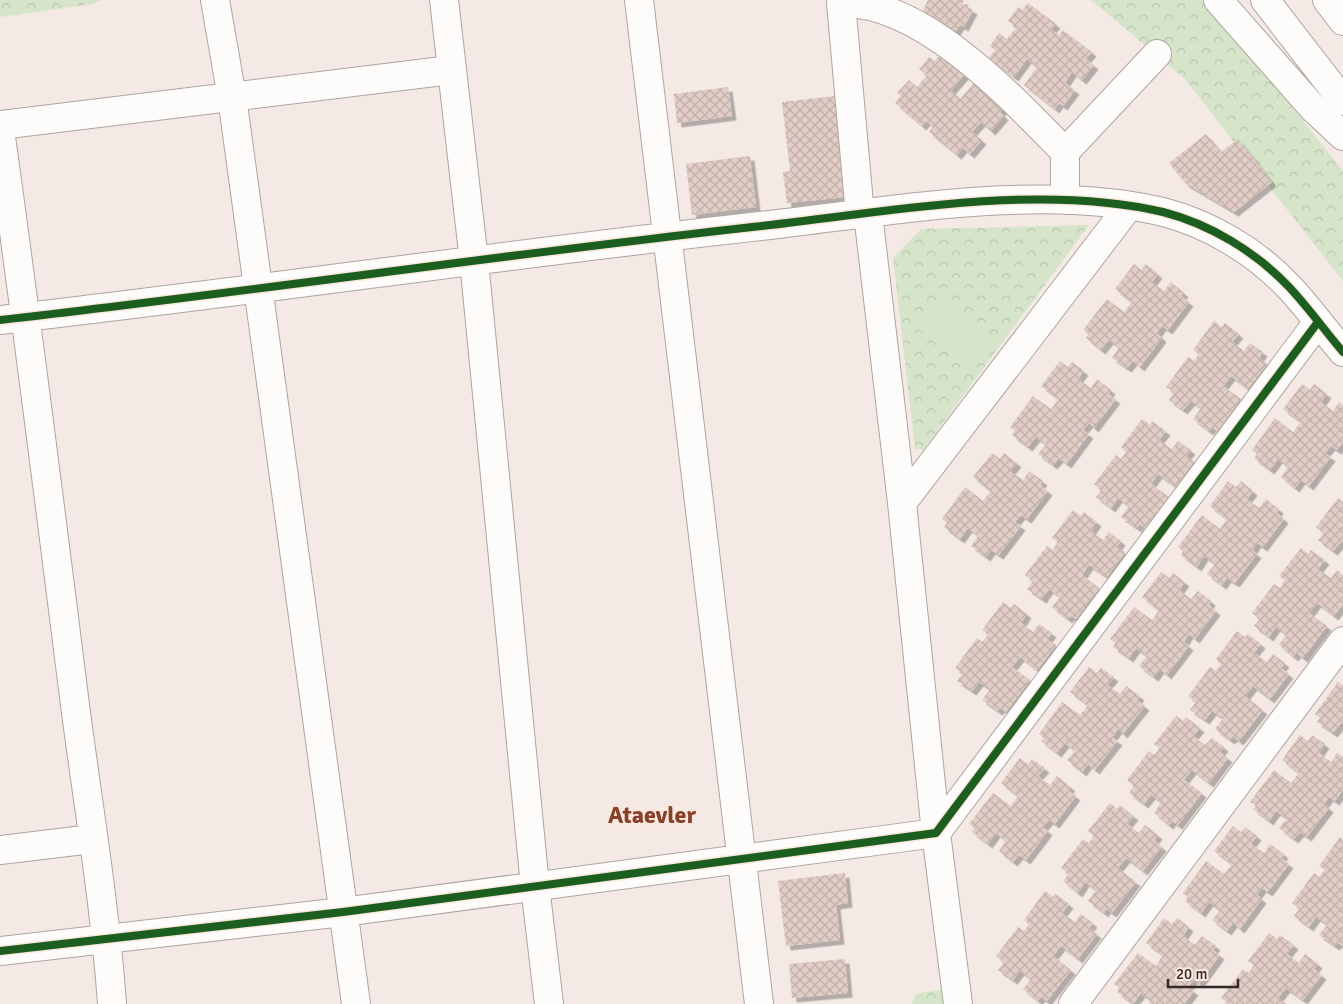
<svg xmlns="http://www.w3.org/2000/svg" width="1343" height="1004" font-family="Signika,sans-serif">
<defs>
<pattern id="forest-crowns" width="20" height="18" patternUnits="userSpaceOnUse" patternTransform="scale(1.25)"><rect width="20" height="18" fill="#d6e5ca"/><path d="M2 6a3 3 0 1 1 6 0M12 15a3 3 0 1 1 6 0" fill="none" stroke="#b8c5ae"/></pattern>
<pattern id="building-cross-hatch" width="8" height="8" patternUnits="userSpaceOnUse" patternTransform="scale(1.25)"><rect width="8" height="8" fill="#e2cdc6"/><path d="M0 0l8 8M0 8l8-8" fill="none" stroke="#c2b0aa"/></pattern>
<filter id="shadow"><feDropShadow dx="4.5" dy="4.5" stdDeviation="0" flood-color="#0004"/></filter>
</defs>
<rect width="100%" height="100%" fill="#f4e9e4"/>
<path fill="url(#forest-crowns)" d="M0,0H102L93,4L0,17Z
M1091,0H1202L1242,44L1343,171V281L1184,78Z
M1089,225L923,450L915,449L893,258L921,229Z
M944,989L946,1004H912L916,994Z"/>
<path fill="#d6e5ca" d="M942,296L997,341L971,372L916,327Z"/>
<path fill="url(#building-cross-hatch)" filter="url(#shadow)" d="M928,0H964L962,4L973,10L964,27L960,25L956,31L922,12Z
M1028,3L1056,24L1051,30L1059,35L1063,30L1092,52L1086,59L1094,65L1082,80L1072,72L1065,83L1075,90L1063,106L1059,103L1055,109L1024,85L1037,67L1027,59L1014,77L989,58L995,50L990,46L999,33L1007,39L1017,27L1008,21L1018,7L1022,10Z
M941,54L965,74L951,90L960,99L975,82L1005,107L1000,112L1004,116L991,131L981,122L972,132L982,140L970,154L963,148L957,155L929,132L933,126L926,121L922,126L895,103L901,96L897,93L909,80L917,87L927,75L919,69L929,57L935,61Z
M728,87L732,116L677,123L674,94Z
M835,96L846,197L787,203L783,172L790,171L782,102Z
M1206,134L1221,152L1238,139L1272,182L1234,212L1185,183L1169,163Z
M750,156L756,207L692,215L686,164Z
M1134,264L1141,270L1146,264L1158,274L1152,282L1164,291L1171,282L1184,293L1181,296L1189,302L1168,330L1162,326L1157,333L1162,338L1140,367L1133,361L1127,368L1112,358L1119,347L1109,340L1101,350L1086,338L1089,334L1083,330L1107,299L1124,312L1132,302L1115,289Z
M1214,321L1222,327L1225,323L1239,334L1232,342L1244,351L1250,343L1263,352L1259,358L1267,364L1248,389L1231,376L1223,386L1241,399L1217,431L1212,427L1209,431L1193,419L1201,408L1191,401L1183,410L1169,400L1174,392L1166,387L1188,357L1194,361L1199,354L1193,350Z
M1060,361L1068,367L1072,362L1084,371L1078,379L1091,388L1097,379L1111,390L1108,394L1116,399L1094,428L1089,423L1083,430L1089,434L1067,464L1059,458L1053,465L1038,454L1046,444L1036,437L1028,447L1012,435L1015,431L1010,427L1033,396L1051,409L1059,399L1041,386Z
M1302,384L1310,390L1314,384L1327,394L1321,402L1333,411L1339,402L1343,405V442L1337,450L1331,446L1325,453L1331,457L1309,486L1301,480L1295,488L1281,477L1288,467L1278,459L1270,470L1254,458L1257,454L1252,450L1275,418L1293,432L1301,422L1283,409Z
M1142,419L1150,425L1152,421L1166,431L1159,440L1172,449L1178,441L1191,450L1186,456L1194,461L1176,487L1158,474L1151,484L1169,497L1145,529L1140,524L1137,528L1121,517L1129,506L1118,498L1111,508L1096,497L1101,490L1094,484L1116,455L1121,459L1126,452L1121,447Z
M992,453L1000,459L1004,453L1017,463L1010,471L1023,480L1029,471L1043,481L1040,485L1048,491L1027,519L1021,515L1015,522L1021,526L999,555L991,550L986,557L971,546L978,536L968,528L960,539L944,527L947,523L942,519L965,487L983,501L991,491L973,477Z
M1228,481L1236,487L1241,481L1253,491L1247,499L1259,508L1266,499L1279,509L1277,513L1284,519L1263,547L1257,543L1252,550L1257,554L1235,583L1227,578L1222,585L1207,574L1215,564L1204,556L1197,567L1181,555L1183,551L1178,547L1202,515L1220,529L1227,519L1210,506Z
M1338,498L1343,502V543L1341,542L1333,551L1318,540L1324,533L1316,527Z
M1073,510L1081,516L1084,512L1097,522L1091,531L1103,540L1109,532L1121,541L1117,547L1125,552L1107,577L1089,565L1082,575L1099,588L1076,619L1070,616L1068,619L1052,607L1060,597L1049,589L1042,599L1027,589L1033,581L1025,575L1047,546L1052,550L1058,542L1052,538Z
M1301,548L1308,554L1311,550L1325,560L1318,569L1331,578L1337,570L1343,575V604L1334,616L1317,603L1309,613L1327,626L1303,658L1297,653L1294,657L1279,645L1286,635L1276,627L1269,637L1254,626L1260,619L1252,613L1274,584L1280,588L1285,580L1279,576Z
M1161,572L1169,578L1173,573L1185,582L1179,590L1191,599L1198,591L1211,601L1209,605L1216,611L1195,639L1189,634L1184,642L1189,646L1167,675L1160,669L1154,677L1139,666L1147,656L1136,648L1129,658L1113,647L1116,643L1110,639L1134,607L1152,620L1159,610L1142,597Z
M1003,602L1011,608L1014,604L1027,614L1021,623L1033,632L1039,624L1052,633L1047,639L1056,645L1037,670L1020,657L1012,667L1030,680L1006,712L1001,708L998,711L982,700L990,689L979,682L972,691L957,681L963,673L955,668L977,638L982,642L988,635L982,630Z
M1237,631L1245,637L1248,634L1261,644L1254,653L1267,662L1273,654L1285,663L1281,668L1289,674L1270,699L1253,686L1245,696L1263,710L1239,741L1234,737L1230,740L1215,729L1223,718L1212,711L1205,720L1190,710L1196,702L1188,696L1210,667L1216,671L1221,664L1216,659Z
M1089,667L1097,673L1101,668L1114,677L1107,685L1120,694L1126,686L1140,696L1137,700L1145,706L1123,734L1118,729L1112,737L1118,741L1095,770L1088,764L1082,772L1067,760L1075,751L1065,743L1057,753L1041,741L1044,738L1039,734L1062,702L1080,715L1088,705L1070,692Z
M1338,682L1343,686V724L1341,723L1333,733L1317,722L1320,718L1315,714Z
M1176,716L1183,721L1186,717L1200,728L1193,736L1205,745L1212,738L1224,747L1220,752L1228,758L1209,783L1192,770L1184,780L1202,793L1178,825L1172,821L1169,825L1154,813L1161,802L1151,795L1144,804L1129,793L1134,786L1127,780L1149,751L1154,755L1160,748L1154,744Z
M1300,735L1308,741L1312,735L1325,744L1319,753L1331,762L1337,753L1343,757V790L1335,801L1329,797L1324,804L1329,808L1307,837L1300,832L1294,839L1279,828L1287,818L1276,811L1269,821L1253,809L1256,805L1250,802L1274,770L1291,783L1299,773L1282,760Z
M1020,758L1028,764L1032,759L1045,768L1038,776L1050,785L1057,776L1071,787L1068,790L1076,796L1055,824L1049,820L1043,827L1048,831L1026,860L1019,855L1013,862L999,851L1006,841L996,833L988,844L972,832L975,828L969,824L993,793L1011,806L1018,796L1001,783Z
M1110,803L1117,809L1120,805L1134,816L1127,824L1139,833L1145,825L1158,835L1154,840L1162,847L1143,871L1126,858L1118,868L1136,882L1112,913L1106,909L1104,913L1088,901L1096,890L1085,882L1078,893L1063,881L1069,874L1061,868L1083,839L1089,843L1094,836L1088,831Z
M1233,826L1241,832L1245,827L1257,836L1251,844L1264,853L1270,844L1284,854L1281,858L1289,864L1268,892L1262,888L1257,895L1262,899L1240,929L1233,923L1227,931L1212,920L1220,910L1209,902L1201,913L1185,901L1188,897L1183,893L1206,861L1224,874L1232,864L1214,851Z
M1340,837L1343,840V946L1338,943L1335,946L1319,935L1327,924L1316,917L1309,927L1294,916L1300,908L1292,903L1314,873L1319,877L1325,870L1319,866Z
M845,873L848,903L836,905L840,940L786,946L778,881Z
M1045,891L1053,897L1056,894L1069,904L1062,913L1075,922L1081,914L1093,923L1089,928L1097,934L1078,959L1061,946L1053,956L1071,970L1047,1001L1041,997L1038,1001L1023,989L1031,979L1020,971L1013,980L998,970L1004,962L996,956L1018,927L1024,931L1029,924L1024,920Z
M1164,918L1172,924L1177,918L1189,927L1183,936L1195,945L1202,936L1216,946L1213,950L1220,955L1199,984L1194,979L1188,987L1194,991L1184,1004H1149L1151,1001L1141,993L1133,1004L1117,992L1120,988L1114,984L1138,953L1156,966L1163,955L1146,943Z
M1269,933L1277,939L1280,935L1294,945L1287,954L1299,963L1305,954L1318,964L1314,969L1322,975L1303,1000L1286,988L1278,998L1287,1004H1229L1221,998L1243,969L1249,973L1254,965L1248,961Z
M845,959L848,993L792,998L789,964Z"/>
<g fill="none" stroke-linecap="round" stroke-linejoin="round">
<g stroke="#ada5a1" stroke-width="30">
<path id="minor" d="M215,0L232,97L356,1004
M444,0L474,261L535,886L549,1004
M639,0L759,1004
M0,125L451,70
M0,130C27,322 51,514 75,705C88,805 105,904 112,1004
M1065,152L1157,54
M868,214L902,503L936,833L958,1004
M860,215L841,3C922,0 1013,99 1065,152V200
M0,320C257,291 513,253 770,225C894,211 1041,183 1163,212C1210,224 1256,252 1289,287C1308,307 1325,331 1343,352
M902,503L1129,206
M0,850L92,839
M0,951L343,912L936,833L1318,322
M1073,1004L1343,641"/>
</g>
<g stroke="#ada5a1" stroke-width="30">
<path id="highway" d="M1218,0L1313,108L1343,136
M1265,0L1343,101
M1327,0L1343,21"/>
</g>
<use href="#minor" stroke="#fdfcfb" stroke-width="28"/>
<use href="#highway" stroke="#fdfcfb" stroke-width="28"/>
<g stroke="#fae7de" stroke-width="11">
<path id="cycleway" d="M0,320C257,291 513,253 770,225C894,211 1041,183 1163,212C1210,224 1256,252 1289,287C1308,307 1325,331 1343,352
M0,951L343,912L936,833L1318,322"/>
</g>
<use href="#cycleway" stroke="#1b5e20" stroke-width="8"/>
</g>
<g text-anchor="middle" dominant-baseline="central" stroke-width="4.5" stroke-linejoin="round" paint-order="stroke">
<g font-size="24" font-weight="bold" fill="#86412b" stroke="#fae7de">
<text x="652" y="815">Ataevler</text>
</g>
</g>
<path d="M1168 979v8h70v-8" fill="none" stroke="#312a27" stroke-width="2.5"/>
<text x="1176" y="979" font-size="15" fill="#312a27" stroke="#fae7de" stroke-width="4" paint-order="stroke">20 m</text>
</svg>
